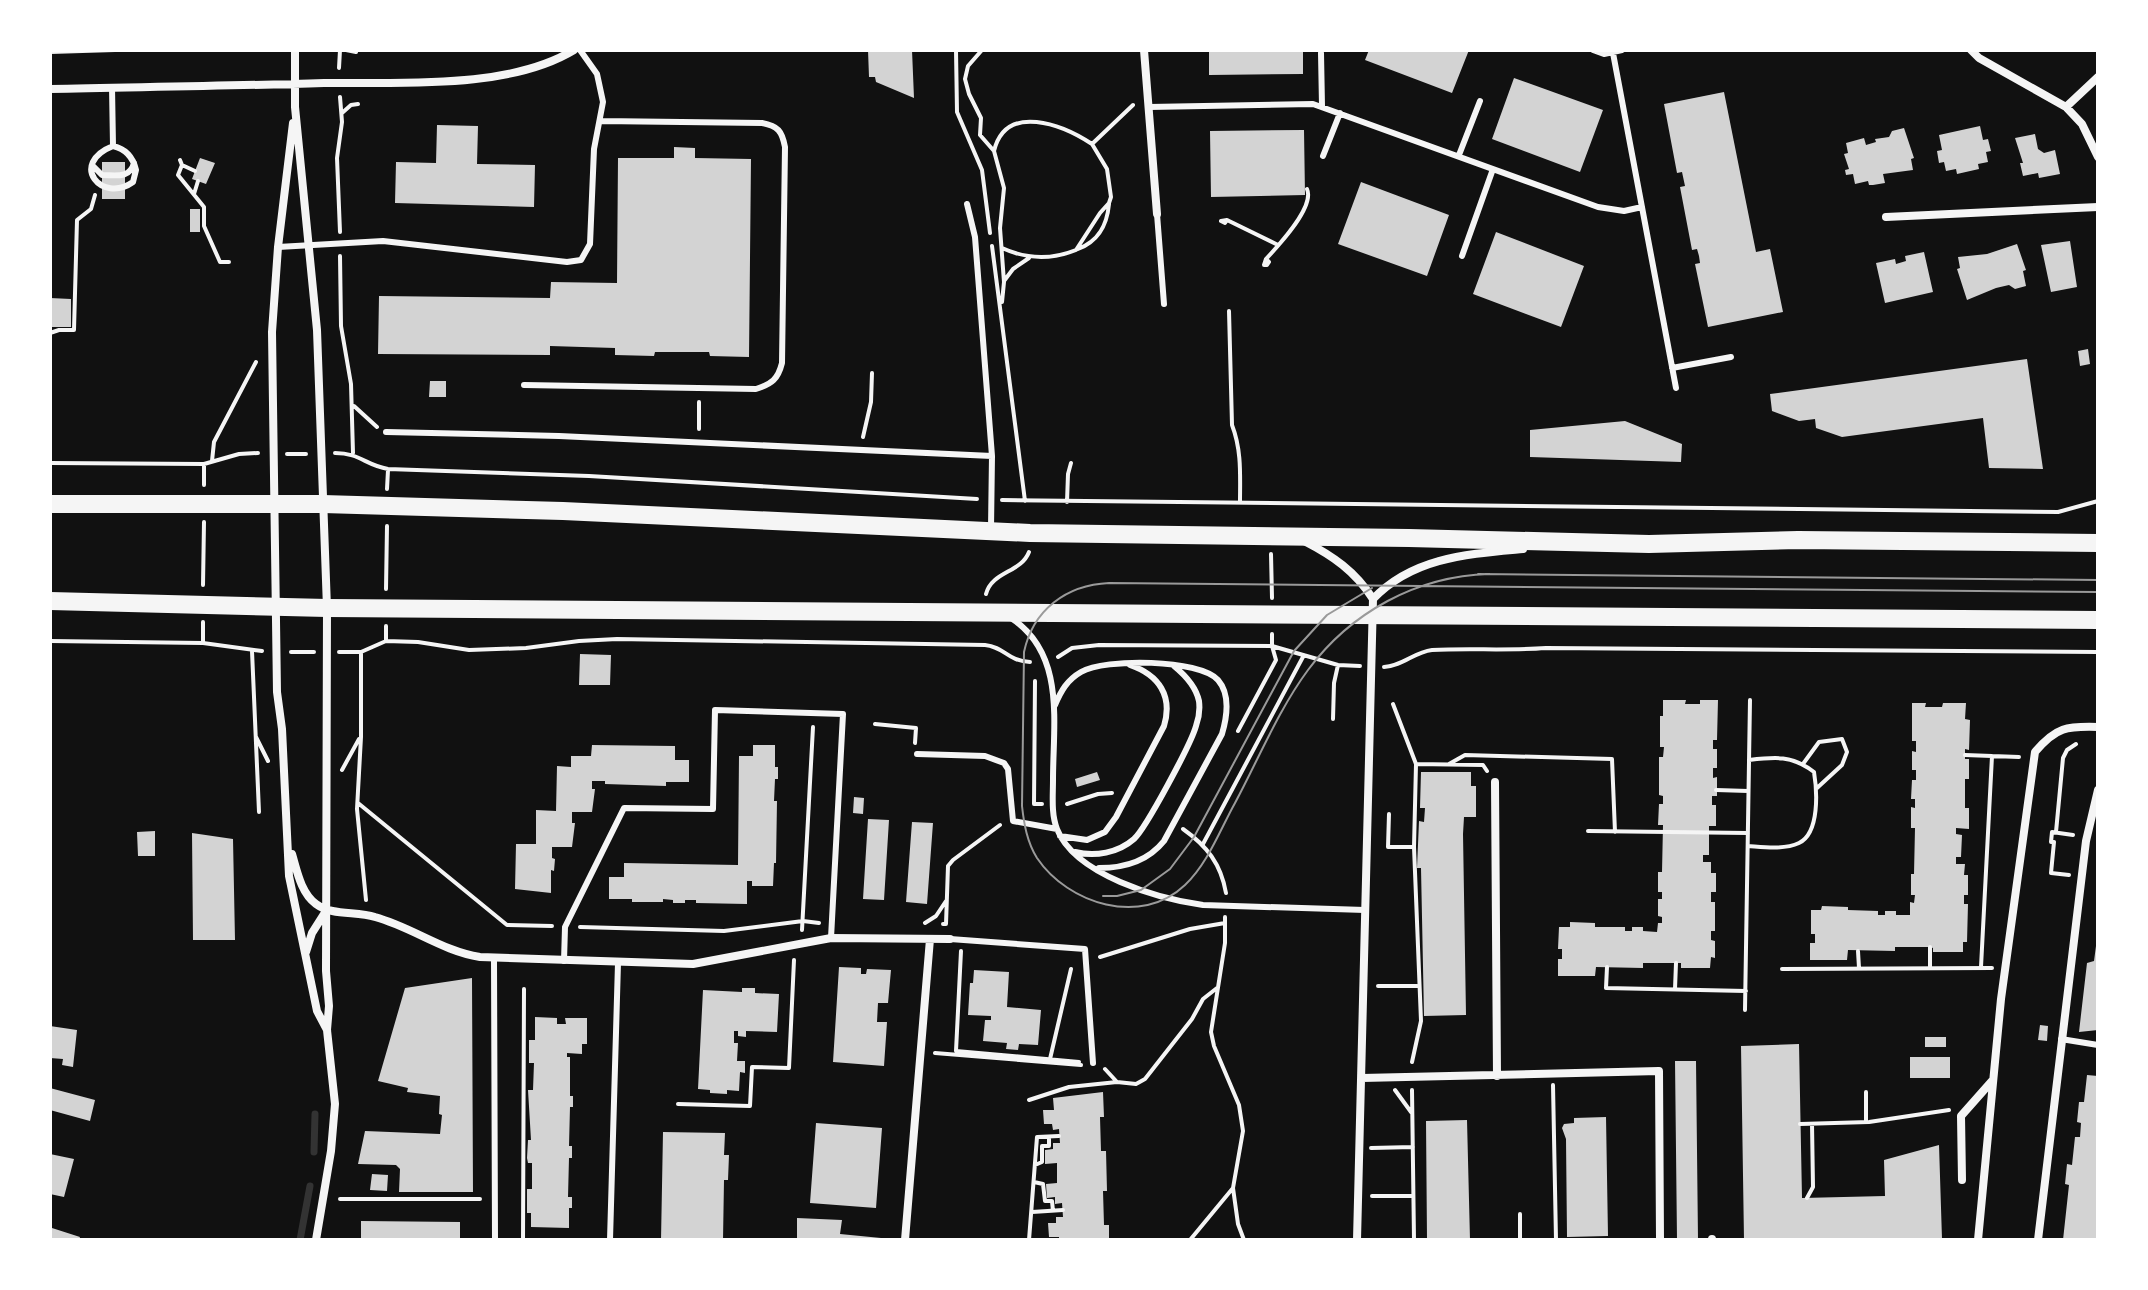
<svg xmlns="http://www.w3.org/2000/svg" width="2148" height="1290" font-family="'Source Serif 4',serif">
<rect width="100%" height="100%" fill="#111"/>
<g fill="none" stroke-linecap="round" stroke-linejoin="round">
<path stroke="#333" stroke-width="7" d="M314,1152L315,1114
M300,1240L310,1186"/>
</g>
<path fill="#d3d3d3" d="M868,50H912L914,98L876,82L875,77H869Z
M1209,50H1303V74L1209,75Z
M1369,50H1469L1452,93L1365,60Z
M1514,78L1603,110L1580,172L1492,139Z
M1724,92L1756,252L1770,249L1783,312L1708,327L1695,264L1700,263L1699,256L1697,249L1692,250L1680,187L1685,186L1682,172L1677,173L1664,104Z
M437,125L478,126L477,164L535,165L534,207L395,203L396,162L436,163Z
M1980,126L1983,140L1988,139L1991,151L1986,152L1988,162L1978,164L1979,169L1957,174L1956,169L1946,171L1944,162L1939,163L1937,151L1942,150L1939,135Z
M1904,128L1914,158L1911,159L1913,170L1883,174L1885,183L1873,185H1869L1868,181L1855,184L1853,174L1846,175L1845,170L1849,169L1844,154L1848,153L1846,143L1864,138L1866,145L1876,142L1875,139L1889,137L1892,131Z
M1304,130L1305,195L1211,197L1210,131Z
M2035,134L2038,149L2044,153L2055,150L2060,174L2039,178L2038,173L2023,176L2020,163H2023L2015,138Z
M674,147L695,148V158L751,159L749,357L710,356L709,352H655L654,356L615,355V348L550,346V355L378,354L379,296L550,298L551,282L617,283L618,158H674Z
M200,158L215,163L206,184L192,179Z
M102,162H125V199H102Z
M1361,182L1449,215L1427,276L1338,244Z
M190,209H200V232H190Z
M1496,232L1584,266L1561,327L1473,294Z
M2070,241L2077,287L2051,292L2041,245Z
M2017,244L2026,270L2023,271L2026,286L2015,289L2009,285L1996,288L1967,300L1957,269L1960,268L1958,257L1987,254Z
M1924,252L1933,292L1885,303L1876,263L1895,259L1896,264L1906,261L1905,256Z
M50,298L71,299V327H50Z
M2088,349L2090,364L2080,366L2078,351Z
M2027,359L2043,469L1989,468L1983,418L1842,437L1816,428L1815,419L1799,421L1772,411L1770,394Z
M430,381H446V397H429Z
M1625,421L1682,444L1681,462L1530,457V430Z
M580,654L611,655L610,685H579Z
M1663,700H1686L1685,704H1700V700H1718L1717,740H1713V749H1717V768H1713V778L1717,777V796H1712V805H1716V826H1709V855H1703V862H1711V873H1716V892H1711V902H1715V931H1711V940L1715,941V958L1711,957L1710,968H1681V963H1643V968L1596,967L1595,976H1558V959H1562V949H1558L1559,927H1570V922L1595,923V927H1625V931H1632V927H1643V931L1657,932L1658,923H1662V917L1658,916V899H1662V892H1658V872H1662L1663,825H1658L1659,804H1663V796L1659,795V757H1663L1664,747H1660V716H1663Z
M1912,703H1926L1925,707H1942L1943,703H1966L1965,719L1970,720L1969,750L1965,749V759H1969V779H1965V808H1969V829L1956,828V834L1962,835L1961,857H1956V864H1965L1964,875H1968V895H1964V904H1968L1967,942H1963V952H1933V948L1930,947H1895V951L1848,950L1847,960H1810V943H1815V934H1811V910H1821L1822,906L1848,907V910L1878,911V915H1885V911H1896V915H1910V902L1914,903L1915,895H1911V874H1914L1915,828H1911V807L1915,808V799H1911L1912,780H1916V770H1912V751L1916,752V741H1912Z
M592,745L675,746V760H689V782H666V786L605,784V781H592V789H595L592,812H572V823H575L572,847H552V858L555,859L554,871L551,870V893L515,889L516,844H536V810L556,811L557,766L571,767V756H591Z
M753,745H775V767H778V779H775L774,801H777L776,863H774L773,886H752V881H747V904L696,903V900H685V903H673V900L663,899V902H632V899H609V877H624V863L738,865L739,756H753Z
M1097,772L1100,780L1077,787L1075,779Z
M1421,772H1471V786H1476V817H1464L1463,834L1466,1015L1424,1016L1421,868H1417L1419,821L1424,822L1425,808H1420Z
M854,797L864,798L863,814L853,813Z
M868,819L889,820L884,900L863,899Z
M912,822L933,823L927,904L906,902Z
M155,831V856H138L137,832Z
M192,833L233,839L235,940H193Z
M2096,946H2098V1030L2079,1032L2087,963L2094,961Z
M839,967L861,968V974H866L867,969L891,970L888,1003H878L877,1022H887L884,1066L833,1062Z
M974,970L1009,972L1007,1007L1041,1010L1038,1045L1019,1044L1018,1050L1006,1049L1007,1043L983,1041L985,1020H991V1016L968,1015L970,983H973Z
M472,978L473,1192H399L400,1169L396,1165L358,1164L365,1131L440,1134L442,1115L439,1114L440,1096L407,1092L408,1088L378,1081L405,988Z
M742,988H755V993L779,994L777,1032L746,1031V1037L738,1036V1031H734V1043H738L737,1061H745V1073L740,1072L739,1091L727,1090V1094L710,1093V1090L698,1089L703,990L742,992Z
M535,1017L557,1018V1024H566L565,1018H587V1044H582V1054L567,1053V1057H570V1096H573V1107H570L569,1146H572V1158H569L568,1197H572V1208H569V1228L531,1227V1213H527V1189H532V1163H528L527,1158L528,1140H531L528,1090H533L534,1063H529V1040H535Z
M2040,1025L2048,1026L2047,1041L2038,1040Z
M50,1026L77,1030L73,1067L62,1065L63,1059L50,1058Z
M1925,1037H1946V1047H1925Z
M1799,1044L1802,1198L1885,1196L1884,1160L1939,1145L1942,1239L1744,1240L1741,1046Z
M1910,1057H1950V1078H1910Z
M1675,1061H1696L1698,1240H1677Z
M2087,1075L2098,1076V1240H2063L2069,1185L2065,1184L2067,1164L2072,1165L2075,1137H2080L2081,1123L2077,1122L2079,1102H2084Z
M50,1088L95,1100L90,1121L50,1110Z
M1103,1092L1104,1117H1100L1101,1151H1106L1107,1191H1103L1104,1225H1109V1240H1059V1237H1049L1048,1223H1056V1217H1063L1062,1203L1055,1204V1197L1047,1198L1046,1184L1057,1183V1163L1045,1164V1150L1053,1149V1143H1060L1059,1129L1053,1130L1052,1124H1044L1043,1110H1054L1053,1098Z
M1606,1117L1608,1236L1567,1237L1566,1139L1562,1128L1564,1124L1574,1123V1118Z
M1467,1120L1470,1240H1427L1426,1121Z
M816,1123L882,1128L876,1208L810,1203Z
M663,1132L725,1133L724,1155H729L728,1180H724L723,1240H661Z
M50,1154L74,1159L64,1197L50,1194Z
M372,1174L388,1175L387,1191L370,1190Z
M797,1218L842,1220L840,1234L881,1238V1240H797Z
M361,1221L460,1222V1240H361Z
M52,1228L80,1237L79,1240H50Z"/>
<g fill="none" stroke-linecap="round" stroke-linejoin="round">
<path stroke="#f5f5f5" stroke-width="4" d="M346,50L356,52
M956,50L957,112L982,170L990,233
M982,50L968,66L965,79L969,94L981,118L980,135L994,151L1004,188L1000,228L1004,282L1002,302
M50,52L115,50
M339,68L340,50
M342,113L351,105L358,104
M994,151C1006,102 1063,125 1092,144
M180,160L182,165L178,175L204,207V226L220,262H229
M182,165L195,171
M194,194L198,181
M1227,220L1225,223L1221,221L1227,220L1278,245
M340,232L337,158L342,122L340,97
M992,246L1025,501
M1002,248C1026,259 1051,260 1076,250L1100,213L1109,203L1111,197L1107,169L1092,144L1133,105
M1078,249C1099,241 1107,225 1109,204
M340,256L341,326L351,384L353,453
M1266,259L1269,262L1267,265H1264L1266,259C1279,245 1315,207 1307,189
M1004,281L1013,269L1029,258
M1229,311L1232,425C1242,451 1240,476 1240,503
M50,333L59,330H74L77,220L91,209L95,195
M354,406L377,427
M699,429V402
M863,437L871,402L872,373
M335,453C360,453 365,465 388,469L589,476L977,499
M287,454H306
M212,461L214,442L256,362
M50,463L204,464L239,454L258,453
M204,464V485
M387,489L388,470
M1002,500L2058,512L2098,501
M1067,502L1068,474L1071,463
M1271,554L1272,598
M203,585L204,522
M386,589L387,526
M986,594C992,571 1021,573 1029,552
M50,641L203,643L262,651
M386,641L418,642L469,650L526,648L579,641L617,639L985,645C1005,647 1007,661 1030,662
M203,643V622
M252,651L259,812
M291,652H314
M339,652H361
M1058,657L1072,648L1099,645L1272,646L1338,665L1360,666
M1384,667C1403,666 1414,652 1432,650C1470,648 1508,651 1546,648L2098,652
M1035,681L1034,804H1042
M1393,704L1416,764L1414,847L1421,1021L1412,1062
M1333,719L1334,683L1338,665
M875,724L916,728L915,743
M1238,731L1276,660L1272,646V634
M256,737L268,761
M1965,755L2019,757
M1416,764L1483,765L1487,771
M1449,764L1465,755L1612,759L1615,832
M1803,764L1819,742L1842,739L1847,752L1842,765L1817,788
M342,770L359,739
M1716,790L1748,791
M358,803L507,925L552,926
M1067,804L1098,794L1112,793
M1389,814L1388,847H1413
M1183,829C1207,846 1221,864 1226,893
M1588,831L1748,833
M2056,832L2063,758L2067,750L2076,744
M1203,844L1304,655
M1748,846C1763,847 1784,850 1799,843C1820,833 1817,790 1814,772C1792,755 1775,757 1749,760
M2069,875L2051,873L2054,842H2051L2052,832L2073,835
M366,900L357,809L361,737V652L386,641V626
M925,923L936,916L946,901
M943,924H946L948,866L953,860L1000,825
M580,927L724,931L803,921L819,923
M802,930L813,727
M1930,947V967
M961,951L956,1051L1079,1062
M1858,951L1859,968
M1100,957L1190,929L1225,923V917
M1607,967L1606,988L1746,991
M1981,967L1992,756
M1782,969L1992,968
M1378,986H1417
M1675,989L1676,963
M1745,1010L1750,700
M935,1053L1081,1065
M1050,1059L1071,969
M1105,1069L1117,1082
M1553,1085L1556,1240
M1395,1090L1411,1112
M1412,1090L1414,1240
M1866,1092V1122
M1029,1100L1069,1087L1117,1082L1136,1084L1145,1079L1192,1019L1203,999L1217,988
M678,1104L750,1106L752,1067L789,1068L794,960
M1800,1124L1869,1122L1949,1110
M1371,1148L1413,1147
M1035,1165L1042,1162V1146H1049V1137
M1034,1182L1043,1184L1045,1201H1052L1053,1211
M1233,1188L1238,1224L1244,1240
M1372,1196H1413
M1807,1198L1813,1187L1812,1124
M340,1199H480
M1032,1212L1063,1210
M1520,1214V1240
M523,1240L524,989
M1029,1240L1037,1137L1059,1136
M1190,1240L1233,1188L1243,1131L1239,1105L1214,1046L1211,1032L1225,943V923"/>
<path stroke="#f5f5f5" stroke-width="6" d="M1593,50L1604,54L1622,50
M1321,53L1322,106
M1613,53L1676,388
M112,87L113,146C126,149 133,157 136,170L133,182C102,204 68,164 113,146
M1149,107L1313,104L1598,207L1624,211L1642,207
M1459,155L1480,101
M1323,156L1340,113
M93,166L102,175C115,175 130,179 134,163
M967,204L975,237L992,456L991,528
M1157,214L1164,304
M278,247L383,241L567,262L581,260L590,244L594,149L603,102L597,74L580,50
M1462,256L1493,169
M1672,368L1731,357
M524,385L756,389C772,384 778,379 782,363L785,147C782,131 778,126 762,123L601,121
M386,432L559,436L992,456
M1011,618C1066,654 1053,723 1053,780C1053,796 1051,814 1057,829C1075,875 1159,899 1203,905L1365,910
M1055,705C1061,691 1067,680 1081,672C1105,658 1199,659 1218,680C1231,695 1227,717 1222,734L1164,841C1148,861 1124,868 1099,868
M917,754L985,756L1004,763L1008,769L1013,821L1057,829
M1060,836L1087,840L1105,832L1116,817L1164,726C1173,696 1159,675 1130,665
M1075,852C1095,857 1118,853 1134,839C1146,828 1191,744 1196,726C1199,718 1200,709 1199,701C1196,687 1185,675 1174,666
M950,939L1085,949L1093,1063
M494,959L495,1240
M564,961L565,927L624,808L713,809L715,710L843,714L831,938
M2061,1039L2098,1045
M610,1240L618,963"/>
<path stroke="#f5f5f5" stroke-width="8" d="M295,50V107L317,330L327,608L326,971L329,1006L327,1030L335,1104L331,1151L316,1240
M1144,50L1157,214
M1971,50L1979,58L2066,107L2082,124L2098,157
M50,89C141,87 232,86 324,83C400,82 508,90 574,50
M2066,107L2098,77
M293,123L278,247L272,332L277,692L282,729L289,876L317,1011L327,1030
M1886,217L2098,207
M1304,541C1333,556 1355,571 1373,599L1357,1240
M1373,599C1413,557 1468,554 1523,549
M1495,782L1497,1076
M292,854C297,871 301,893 316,904C332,916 356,911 375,917C412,927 442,951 480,957L693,964L831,938L950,939
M306,952L312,933L326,911
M1362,1078L1659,1071L1660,1240
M1962,1180L1961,1116L1992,1081
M1712,1239V1240
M905,1240L930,939
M1978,1240L2001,999L2035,752C2056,727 2067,726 2098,727
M2038,1240L2086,841L2098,790"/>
<path stroke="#f5f5f5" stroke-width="18" d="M50,504H323L563,511L1030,533L1409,538L1649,544L1798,540L2098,543
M50,601L327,608L2098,620"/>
<path stroke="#9a9a9a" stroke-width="2" d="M1478,574L2098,580
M1489,574C1417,576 1351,612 1308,670C1279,709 1258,760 1235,803C1220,830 1208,863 1185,885C1141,927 1068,904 1037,858C1027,842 1024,824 1022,806L1024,652C1033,610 1066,585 1109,583L1421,586L2098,592
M1103,896H1117L1141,890L1170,869L1194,837L1294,651L1327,615L1372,588"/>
</g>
<rect width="2148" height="1290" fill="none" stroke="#ffffff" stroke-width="104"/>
</svg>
